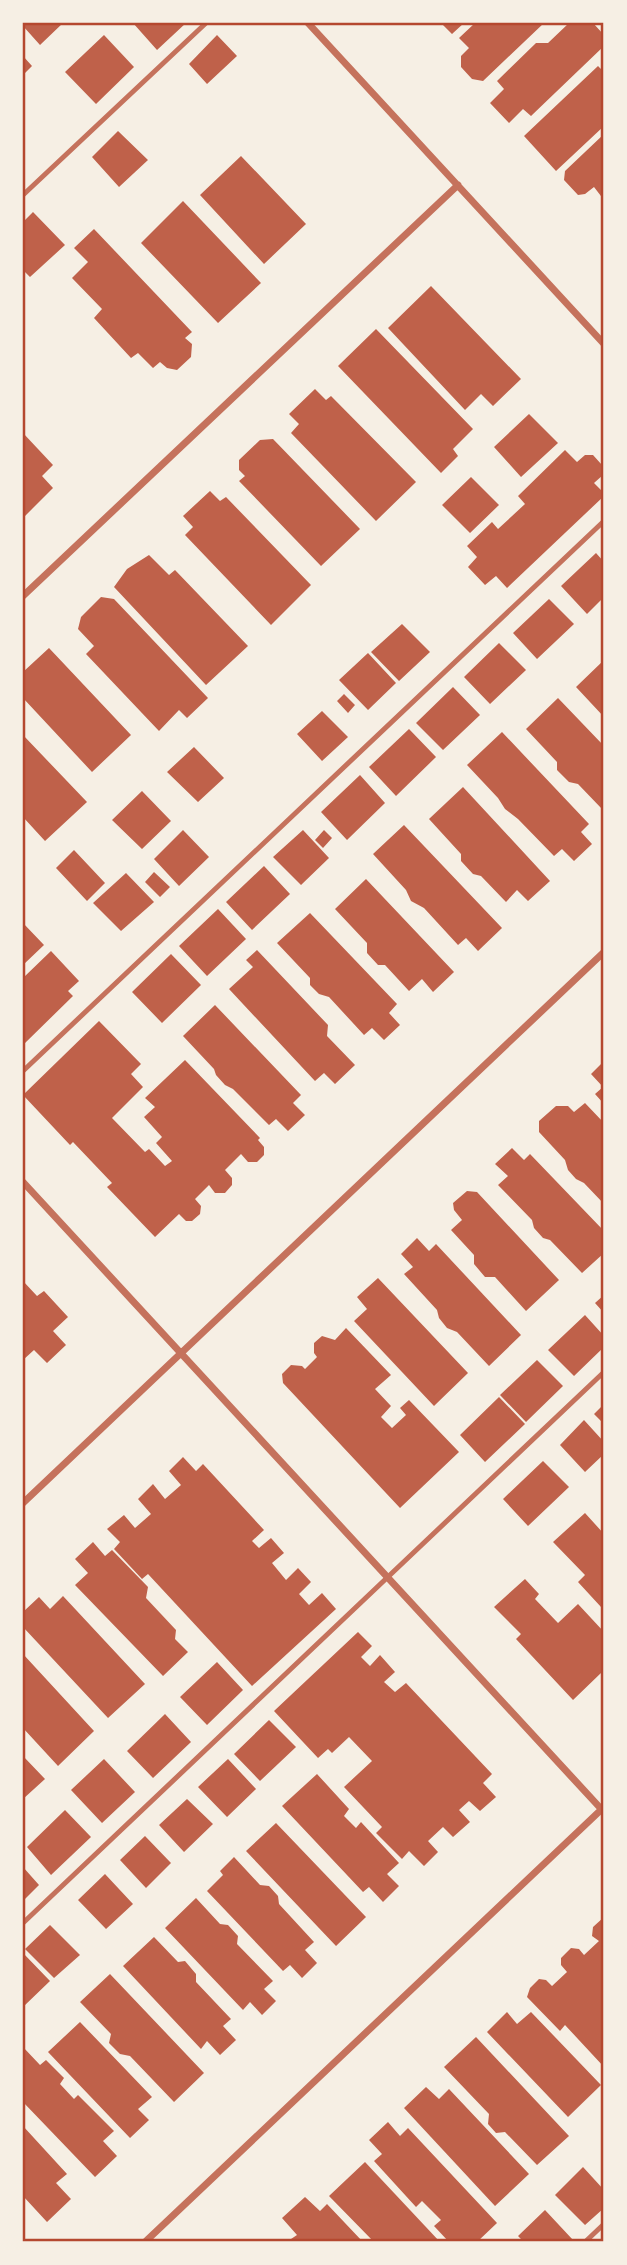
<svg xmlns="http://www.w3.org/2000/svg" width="627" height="2265" font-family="'Roboto Condensed',sans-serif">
<rect width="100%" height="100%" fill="#f6efe4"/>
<path fill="#bf614a" d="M23,23H63L40,45L23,26Z
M133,23H186L157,50Z
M441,23H464L452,34Z
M475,23H544L483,81L472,79L461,67V56L469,48L459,38Z
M569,23H593L604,35V46L531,116L523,109L509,123L490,103L504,89L497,81L536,43H548Z
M104,35L134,67L96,104L65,72Z
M217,35L237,56L207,84L189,64Z
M23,56L32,66L23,75Z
M598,66L604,72V126L556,171L524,136Z
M118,131L148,160L119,187L92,157Z
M604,134V200L594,187L585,194L578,195L564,180L565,171Z
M241,156L306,224L264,264L200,195Z
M183,201L261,283L218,323L141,243Z
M33,212L65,245L30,277L23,270V222Z
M94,229L192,332L185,338L192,344L191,357L177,370L167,368L160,362L153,368L138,353L131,358L94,318L102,309L72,278L88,262L74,248Z
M431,286L521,379L493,406L481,394L465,410L388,328Z
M376,329L473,429L453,449L458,456L441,473L338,366Z
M315,389L326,400L331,396L416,482L376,521L291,433L299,424L289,414Z
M529,414L558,443L521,477L494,447Z
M23,433L53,465L42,476L53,488L23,518Z
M273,439L360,529L321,566L239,481L245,476L239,470V460L260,440Z
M565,450L577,462L585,455H593L602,465L603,475L594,483L604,493V496L507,588L496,576L485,585L468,567L477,557L467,546L492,522L498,529L525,504L518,496Z
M471,477L499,505L470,533L442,505Z
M210,491L220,501L226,497L311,585L271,625L185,535L193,527L183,516Z
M596,553L604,562V597L587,614L561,586Z
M149,555L169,575L175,570L248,646L206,685L114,587L127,569Z
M101,597L114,599L208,698L187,718L179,710L159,731L86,654L94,646L78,629L81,617Z
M549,599L574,624L537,659L513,633Z
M402,624L430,652L399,681L371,652Z
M499,643L526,670L490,704L464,677Z
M49,648L131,735L92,772L23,698V672Z
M368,653L396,683L368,710L339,680Z
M604,660V717L576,687Z
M453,687L480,715L443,750L416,723Z
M344,694L355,705L348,713L337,701Z
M558,698L604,746V807L602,809L578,784L569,782L557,770V762L526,729Z
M322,711L348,737L322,761L297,734Z
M409,729L436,757L396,796L369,767Z
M502,732L589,824L581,832L592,844L574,861L562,849L554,856L518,819L505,809L498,798L467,765Z
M23,735L87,802L45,841L23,817Z
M194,747L224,778L198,802L167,772Z
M360,775L385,803L347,840L321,812Z
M463,787L550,881L528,901L517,890L506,902L481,876L473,874L461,861V854L429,819Z
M142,791L171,821L142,849L112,820Z
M404,825L502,928L478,951L466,938L458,945L424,908L411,901L406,890L373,854Z
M183,830L209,857L179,886L154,859Z
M303,830L329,858L301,885L273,857Z
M324,830L332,838L323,848L315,840Z
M74,850L105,883L87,901L56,868Z
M264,866L290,894L252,930L226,902Z
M154,872L170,887L160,897L145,882Z
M126,873L154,902L121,931L93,903Z
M366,879L454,972L433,992L422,979L409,991L385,965H378L367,953V943L335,909Z
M218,909L246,939L207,976L179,946Z
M310,913L397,1004L389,1013L400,1025L384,1040L372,1028L364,1035L329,997L319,994L310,985V978L277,943Z
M23,923L44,945L23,965Z
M257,950L328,1025L327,1036L355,1065L335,1084L324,1073L315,1081L229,989L253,967L246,960Z
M51,951L79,981L68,991L73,996L23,1045V978Z
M171,954L201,985L162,1023L132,992Z
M215,1005L301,1095L293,1103L305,1115L288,1131L276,1119L269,1125L233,1089L225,1085L216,1075L214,1069L183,1036Z
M99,1021L141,1064L131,1074L143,1087L112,1118L145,1152L149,1149L165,1166L172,1161L156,1143L162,1137L144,1117L155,1107L145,1098L185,1060L260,1138L258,1140L264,1147V1155L257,1162H248L241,1154L225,1170L232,1178V1185L225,1193H215L209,1185L195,1199L201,1206L200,1214L192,1221H186L179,1214L155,1237L107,1187L112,1183L73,1142L70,1145L23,1095Z
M604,1061V1104L595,1094L603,1087L591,1074Z
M585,1103L604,1123V1204L584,1183L576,1179L568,1170L565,1160L539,1132V1121L556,1106H568L574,1112Z
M512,1148L524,1160L530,1154L604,1231V1253L582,1273L550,1240L543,1238L534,1228L532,1220L498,1185L508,1176L495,1164Z
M467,1191L477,1192L559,1280L526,1311L495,1277H485L474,1264V1255L451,1230L462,1220L454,1210L453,1203Z
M417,1238L429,1251L436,1244L521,1335L489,1366L457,1332L447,1328L439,1318L437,1310L404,1274L413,1267L401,1254Z
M378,1278L468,1373L434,1406L354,1321L367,1309L357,1297Z
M23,1281L37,1296L44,1291L68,1317L53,1331L66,1345L47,1363L34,1350L23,1360Z
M604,1295V1313L595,1303Z
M585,1315L604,1336V1347L574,1376L548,1350Z
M346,1328L391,1375L375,1389L391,1406L381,1417L392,1428L406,1415L400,1408L409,1400L459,1452L400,1508L283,1383L282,1374L291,1365L302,1366L305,1369L317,1357L314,1353V1343L322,1336L335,1340Z
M537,1360L563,1386L526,1422L500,1395Z
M499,1397L525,1424L485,1462L460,1435Z
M604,1404V1424L594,1414Z
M584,1420L604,1442V1454L585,1472L560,1445Z
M183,1457L196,1471L203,1464L264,1530L252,1541L259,1548L271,1538L284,1553L272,1563L286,1580L298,1568L311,1582L299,1594L309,1605L322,1593L336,1609L252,1686L148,1574L142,1579L114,1549L120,1542L107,1529L124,1515L135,1528L151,1514L138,1499L153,1484L165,1499L181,1485L169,1471Z
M543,1461L569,1487L528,1526L503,1499Z
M585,1513L604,1534V1604L601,1607L578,1582L585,1575L553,1542Z
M93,1542L105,1556L112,1550L148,1587L146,1598L176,1630L175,1639L188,1652L163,1676L75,1585L88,1573L75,1559Z
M525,1579L539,1594L535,1599L558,1623L578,1604L604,1632V1677L601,1673L573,1700L516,1639L521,1634L494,1607Z
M63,1596L145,1684L108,1718L23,1627V1612L39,1597L50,1609Z
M358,1632L372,1646L361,1657L370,1666L380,1655L395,1672L384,1682L395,1692L406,1683L492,1774L483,1783L496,1797L480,1811L469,1801L459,1810L470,1822L453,1837L443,1827L428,1841L438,1852L424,1866L409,1851L402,1859L376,1833L382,1827L344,1787L372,1761L349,1737L332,1753L328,1749L318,1758L274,1711Z
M23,1654L94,1731L58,1766L23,1728Z
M217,1662L243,1690L207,1725L180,1697Z
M165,1714L191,1742L153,1778L127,1751Z
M269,1720L296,1747L260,1781L234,1754Z
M23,1756L45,1779L23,1799Z
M104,1759L135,1792L102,1823L71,1790Z
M228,1759L256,1789L227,1817L198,1787Z
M317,1774L349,1809L344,1816L356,1828L361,1822L399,1863L387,1874L399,1886L383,1902L369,1887L363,1892L282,1806Z
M187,1799L213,1824L184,1852L159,1825Z
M65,1810L91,1837L51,1875L27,1847Z
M276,1823L366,1917L336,1946L246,1851Z
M145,1836L171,1863L146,1888L120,1860Z
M234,1857L260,1885L269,1886L278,1896L279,1904L314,1942L305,1950L317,1963L302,1978L290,1965L283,1971L207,1891L223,1875L220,1871Z
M23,1867L39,1885L23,1901Z
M105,1874L133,1904L106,1929L78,1900Z
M196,1898L220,1924L228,1925L238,1936L237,1944L273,1981L264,1989L276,2001L262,2015L250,2002L243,2010L165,1928Z
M604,1917V2067L565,2025L560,2031L527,1997L530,1988L539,1979L546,1980L552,1986L567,1972L561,1965V1958L571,1948L579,1949L584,1955L599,1941L592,1936L593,1927Z
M50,1925L80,1955L54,1978L25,1949Z
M154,1937L178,1962L185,1961L196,1974V1982L231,2019L223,2026L236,2040L220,2055L207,2041L201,2049L123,1966Z
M23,1953L50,1981L23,2007Z
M110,1974L204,2073L174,2102L130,2056L120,2054L109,2043L111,2034L80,2002Z
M507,2012L517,2024L531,2012L601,2085L568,2117L487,2032Z
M80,2022L152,2097L138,2109L149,2120L130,2138L48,2052Z
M476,2037L569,2136L537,2165L505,2132L496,2133L488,2124L489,2114L444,2067Z
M23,2047L40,2065L46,2060L64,2078L60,2084L74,2099L78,2095L114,2131L103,2141L117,2156L95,2177L23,2102Z
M426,2087L439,2099L449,2089L529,2174L495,2206L404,2108Z
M388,2122L400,2136L408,2128L497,2223L477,2242H449L434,2226L441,2220L422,2201L416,2207L374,2161L382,2154L369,2140Z
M23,2126L67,2174L56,2183L71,2199L47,2222L23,2196Z
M365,2162L440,2242H374L329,2196Z
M583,2167L604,2190V2208L585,2225L555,2195Z
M305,2197L320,2211L327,2204L363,2242H294L291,2239L297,2235L282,2218Z
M545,2210L573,2240L570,2242H524L518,2236Z"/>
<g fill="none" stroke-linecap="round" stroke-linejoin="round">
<path stroke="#c5725c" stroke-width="5" d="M23,195L206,23
M23,1071L604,521
M23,1923L604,1372
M585,2242L604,2224"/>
<path stroke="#c5725c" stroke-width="7" d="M308,23L604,344
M23,596L458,185
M23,1182L604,1812
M23,1503L604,952
M145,2242L604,1807"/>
</g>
<rect width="627" height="2265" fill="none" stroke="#f6efe4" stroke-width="49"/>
<rect x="24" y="24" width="578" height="2216" fill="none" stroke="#b5482f" stroke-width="2.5"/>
</svg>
